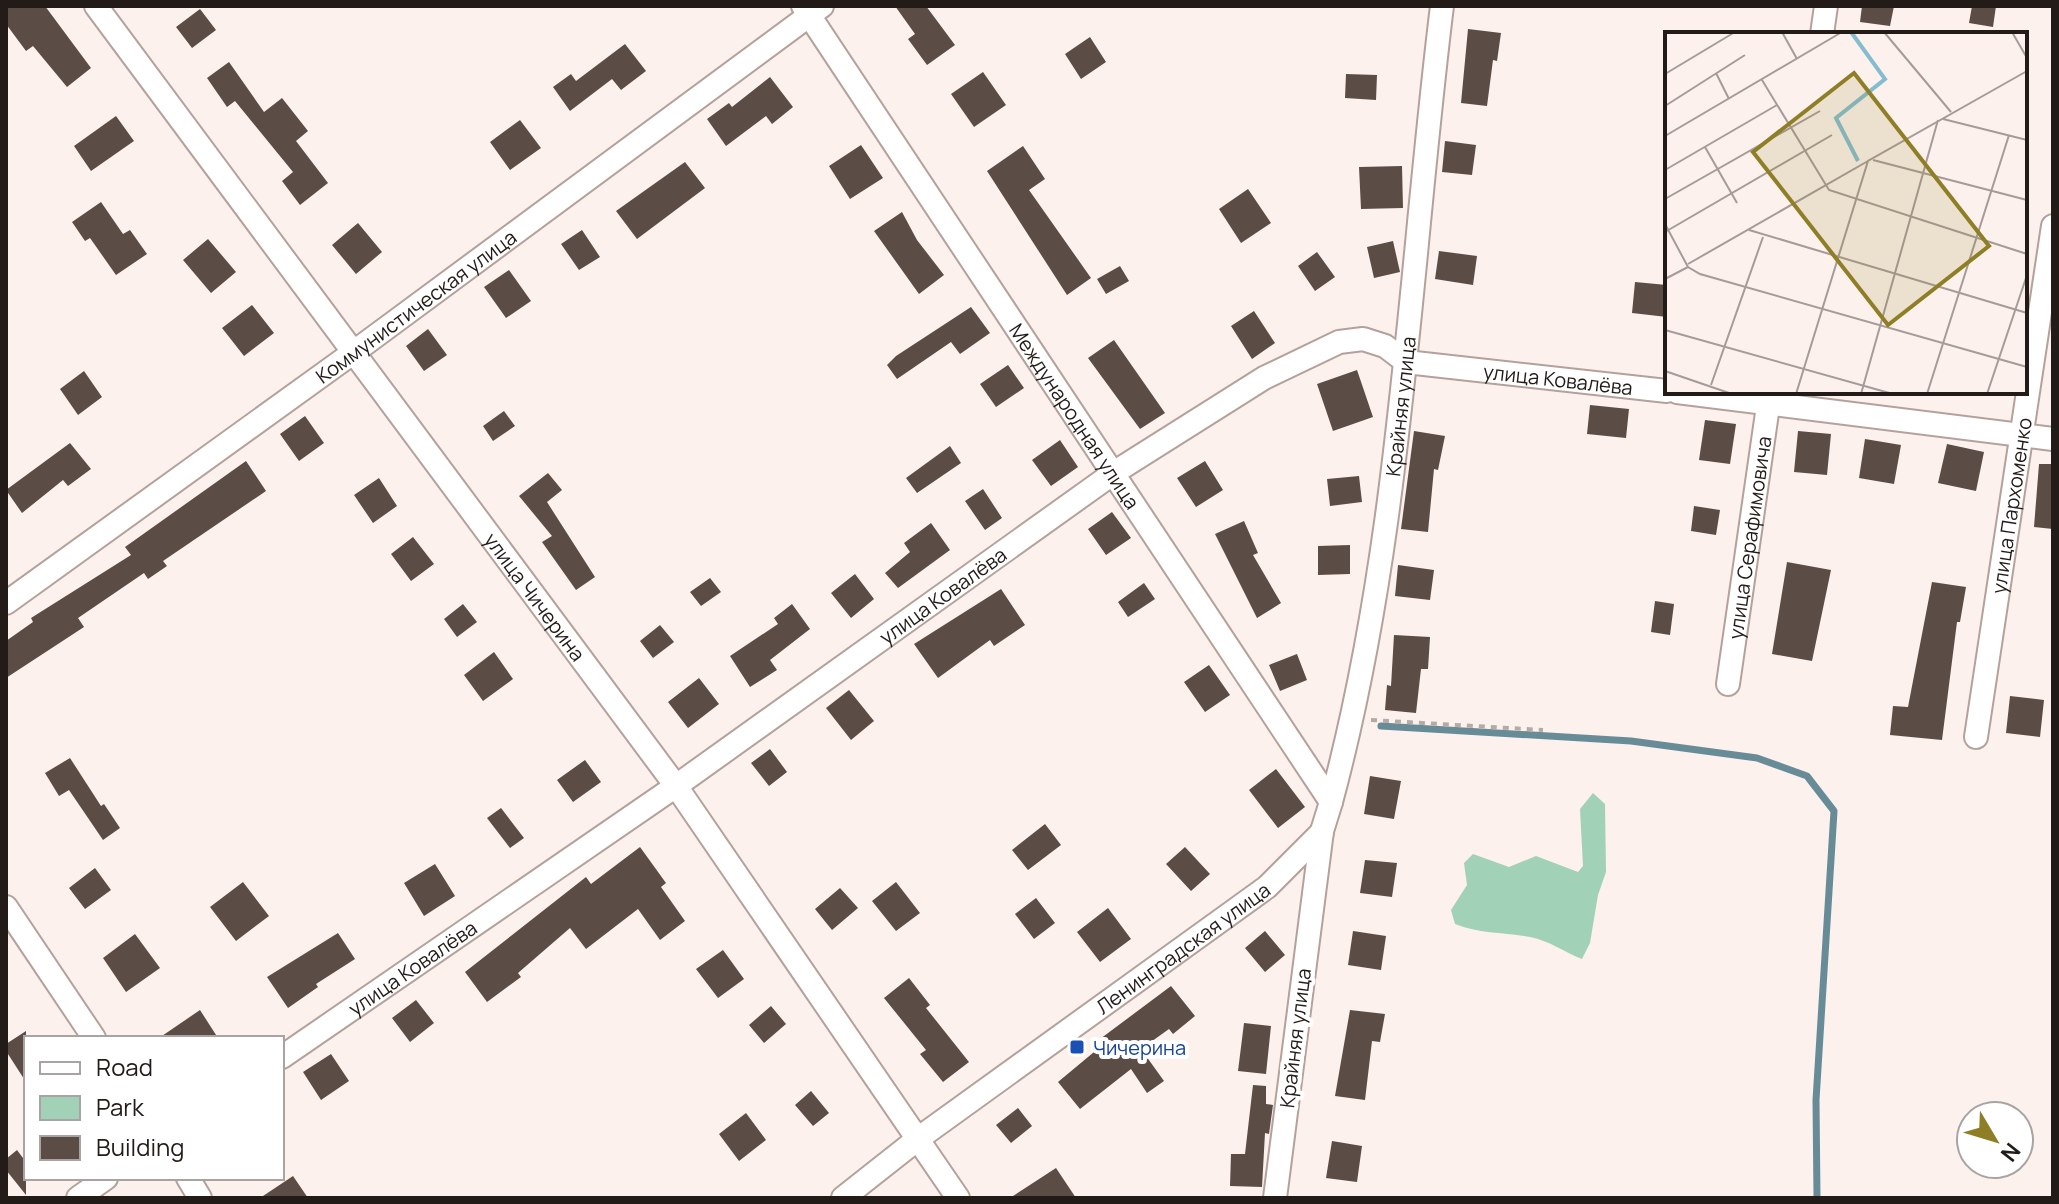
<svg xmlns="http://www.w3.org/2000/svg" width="2059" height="1204" font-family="Manrope,sans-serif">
<rect width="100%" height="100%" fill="#fdf1ed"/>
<path fill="#a1d1b6" d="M1593,793L1605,804L1606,872L1598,895L1590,943L1582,959C1564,952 1550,941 1530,937C1504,932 1479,934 1455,924L1451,910L1467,885L1464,863L1473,854L1509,867L1536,856L1578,872L1583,866L1580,809Z"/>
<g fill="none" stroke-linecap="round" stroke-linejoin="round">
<path stroke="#678c98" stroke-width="7" d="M1381,726L1631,741L1757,758L1807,776L1834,811L1816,1100L1817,1198"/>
</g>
<path fill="#5c4c46" d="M6,6H45L91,68L67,87L33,46L26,51L6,24Z
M895,6H926L955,45L927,65L908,39L915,34Z
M1862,6H1894L1890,26L1860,22Z
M1972,6H1996L1993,27L1969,23Z
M200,9L216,30L192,48L176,27Z
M1468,29L1501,33L1497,61L1493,60L1487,106L1461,103Z
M1090,37L1106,62L1081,79L1065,54Z
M625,44L646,71L621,90L612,79L570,111L553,87L571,74L576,81Z
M229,62L264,112L282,98L308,131L296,141L328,183L300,205L282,181L293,172L235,101L227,107L207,78Z
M983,72L1006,105L974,127L951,94Z
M1346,74L1377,75L1376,100L1345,98Z
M770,77L793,107L772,124L766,116L726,146L707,119L729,103L732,107Z
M116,116L134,141L91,171L74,146Z
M520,120L541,148L510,170L490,142Z
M1445,141L1476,145L1472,175L1442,172Z
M861,145L883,178L850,199L829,166Z
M1023,146L1045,179L1029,190L1091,278L1067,295L987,171Z
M685,162L705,188L637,239L616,211Z
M1402,166L1403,208L1361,209L1359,167Z
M1248,189L1271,223L1241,243L1219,209Z
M101,202L123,234L130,230L147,254L116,275L90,238L85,241L72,222Z
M902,212L917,240L944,275L919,294L874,231Z
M358,223L382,252L356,274L332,245Z
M582,230L600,257L579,270L561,244Z
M208,239L236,272L211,293L183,260Z
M1393,241L1400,272L1374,278L1367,247Z
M1439,251L1477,256L1473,285L1435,279Z
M1317,252L1335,277L1315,291L1298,266Z
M1120,266L1129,281L1106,294L1097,279Z
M509,270L531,301L506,318L484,287Z
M1635,282L1667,285V317L1632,313Z
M252,305L274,333L244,356L222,328Z
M971,307L990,333L960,354L951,342L897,379L887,365L896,356Z
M1254,311L1275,343L1252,359L1231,326Z
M428,329L447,355L424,371L406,346Z
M1114,340L1165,413L1140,429L1088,358Z
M1008,365L1024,388L996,407L980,384Z
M1357,370L1373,417L1333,431L1317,384Z
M84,371L102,397L78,415L60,389Z
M1590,405L1629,409L1626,438L1587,434Z
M504,411L515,426L493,441L483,426Z
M305,416L324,443L299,461L280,434Z
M1705,420L1736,424L1730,464L1699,460Z
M1414,431L1445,436L1438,470L1434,469L1428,532L1401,529Z
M1798,431L1831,434L1827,475L1794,472Z
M1865,439L1901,445L1894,484L1859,478Z
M1060,440L1078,467L1051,486L1032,460Z
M70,443L91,469L68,486L63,480L22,513L6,490Z
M1947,444L1984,452L1976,491L1938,483Z
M950,446L961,463L917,493L906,478Z
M246,461L266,491L163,561L167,566L148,579L144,573L78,618L84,627L6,678V641L33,622L31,618L131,555L125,547Z
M1205,461L1223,490L1196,507L1177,478Z
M2039,464H2053V529L2034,527Z
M548,473L562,490L547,502L595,577L576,590L542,542L552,536L519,496Z
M1359,476L1362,502L1330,506L1327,479Z
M379,478L397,506L373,523L354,495Z
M983,489L1002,518L985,530L965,501Z
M1694,506L1720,510L1716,535L1691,531Z
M1112,512L1131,538L1106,555L1088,529Z
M1244,521L1258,553L1253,555L1281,603L1257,618L1215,534Z
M931,523L950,550L898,588L885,573L910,552L904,543Z
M413,537L434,564L411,581L391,554Z
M1350,545V574L1318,575V546Z
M1787,562L1831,570L1812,661L1772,654Z
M1398,565L1434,570L1430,600L1395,596Z
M855,574L874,599L851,618L831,593Z
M710,578L721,592L701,606L690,592Z
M1932,582L1966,587L1960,622H1957L1942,740L1890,735L1893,706L1908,707Z
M1144,583L1155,599L1128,617L1118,602Z
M1001,589L1025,625L994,646L990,640L938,678L914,644Z
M1655,601L1674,604L1670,635L1651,632Z
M463,604L477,622L457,637L444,619Z
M792,604L810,629L770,660L777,670L750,687L730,656L778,624L774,618Z
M660,625L674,642L653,658L640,641Z
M1394,635L1430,637L1428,669H1421L1416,713L1385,710L1387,685L1391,686Z
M494,652L513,679L483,701L464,675Z
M1297,654L1307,680L1280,691L1269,665Z
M1209,665L1230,695L1205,712L1184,682Z
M699,678L719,704L688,728L668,702Z
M849,690L874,721L851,740L826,708Z
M2010,696L2044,700L2040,737L2006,733Z
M770,749L787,772L769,786L751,763Z
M70,758L101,806L104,804L120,828L103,840L69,790L59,796L45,773Z
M585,760L601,782L573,802L557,780Z
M1276,769L1305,807L1278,828L1249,790Z
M1370,776L1401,781L1394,819L1364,814Z
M501,808L524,838L510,848L487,818Z
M1045,824L1061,845L1028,870L1012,850Z
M640,847L666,883L661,887L685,921L660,940L638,909L586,949L570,928L518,973L521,977L487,1002L465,972L586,877L591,884Z
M1185,847L1210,874L1191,891L1166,864Z
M1365,860L1397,863L1392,897L1360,893Z
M435,864L455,896L424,916L404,883Z
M95,868L111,890L85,909L69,888Z
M243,882L269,916L236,941L210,907Z
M896,882L920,913L896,931L872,901Z
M840,888L858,908L832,930L815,909Z
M1036,898L1055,923L1034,939L1015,914Z
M1108,908L1131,939L1100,962L1077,932Z
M1265,931L1285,955L1265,972L1245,948Z
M1353,931L1386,936L1381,970L1348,965Z
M338,933L355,959L316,984L318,987L288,1008L267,977Z
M135,934L160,968L126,992L103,958Z
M723,950L744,979L718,998L696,969Z
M909,978L930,1005L926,1008L969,1062L943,1082L920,1054L926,1050L884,998Z
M1171,986L1195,1016L1173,1034L1169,1029L1141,1049L1164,1081L1147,1093L1131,1069L1080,1109L1058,1082L1100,1047L1096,1042Z
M416,1000L434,1023L410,1042L392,1018Z
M771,1006L786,1024L764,1043L749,1025Z
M200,1010L218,1038H159Z
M1350,1010L1385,1014L1380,1042L1372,1041L1365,1100L1335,1096Z
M1244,1023L1271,1026L1266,1074L1238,1071Z
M26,1031V1082L6,1051V1044Z
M331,1054L349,1081L321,1100L303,1072Z
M1253,1085L1266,1086V1104L1273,1105L1269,1134L1265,1133L1262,1187L1230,1186L1231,1154H1245Z
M811,1091L829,1113L813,1126L795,1105Z
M1018,1108L1032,1126L1011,1143L996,1125Z
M746,1113L766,1140L739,1161L719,1134Z
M1332,1141L1362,1146L1357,1182L1326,1178Z
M17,1150L26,1162V1195L6,1170V1159Z
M1056,1168L1076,1198H1010Z
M293,1176L308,1198H260Z"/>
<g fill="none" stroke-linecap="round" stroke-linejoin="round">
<g stroke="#b4a19b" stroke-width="26">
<g id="minor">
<path id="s1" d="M96,6L676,786L958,1198"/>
<path id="s2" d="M803,6L1331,802L1322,831L1275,1198"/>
<path d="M1822,34L1826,6"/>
<path d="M1677,392L2053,439"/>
<path id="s3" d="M6,603L354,352L822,6"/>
<path id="s4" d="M1728,684L1770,392"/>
<path id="s5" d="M1976,737L2053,226"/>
<path id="s6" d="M1331,802C1401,543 1409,272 1442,6"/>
<path d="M6,907L94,1038"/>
<path id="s7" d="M282,1057L676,786L1115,472L1264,378L1339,342L1363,339L1385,346L1406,362L1667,391"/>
<path d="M188,1178L200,1198"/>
<path d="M78,1198L106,1178"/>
<path id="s8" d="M843,1198L919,1138L1267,887L1322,832"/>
</g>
</g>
<path stroke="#b4aaa6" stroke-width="4" stroke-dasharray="6 6" stroke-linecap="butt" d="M1371,720L1543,730"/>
<use href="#minor" stroke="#fff" stroke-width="22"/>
</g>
<rect fill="#1a4fb4" stroke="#fff" stroke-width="3" x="1069" y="1039" width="16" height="16" rx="4"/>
<g text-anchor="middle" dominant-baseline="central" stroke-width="8" stroke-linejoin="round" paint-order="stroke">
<g font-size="20" fill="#221b18" stroke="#fff">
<text stroke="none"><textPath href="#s3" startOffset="506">Коммунистическая улица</textPath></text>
<text stroke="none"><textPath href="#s7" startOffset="1504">улица Ковалёва</textPath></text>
<text stroke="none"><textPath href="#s6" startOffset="402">Крайняя улица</textPath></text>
<text stroke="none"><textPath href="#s2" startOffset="492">Международная улица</textPath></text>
<text stroke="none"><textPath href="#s5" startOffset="234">улица Пархоменко</textPath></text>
<text stroke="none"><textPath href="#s4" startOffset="148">улица Серафимовича</textPath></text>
<text stroke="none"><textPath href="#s1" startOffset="736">улица Чичерина</textPath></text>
<text stroke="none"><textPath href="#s7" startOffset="806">улица Ковалёва</textPath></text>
<text stroke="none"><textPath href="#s8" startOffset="422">Ленинградская улица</textPath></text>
<text stroke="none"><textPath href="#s7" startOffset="158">улица Ковалёва</textPath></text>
<text transform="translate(1295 1038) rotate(-83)">Крайняя улица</text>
</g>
<g font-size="20" fill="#164399" stroke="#fff" text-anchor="start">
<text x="1093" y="1047">Чичерина</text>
</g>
</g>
<g transform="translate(1665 32)">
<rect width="362" height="362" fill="#fdf1ed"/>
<path fill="none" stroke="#84bdcf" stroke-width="4" d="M186,0L220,47L171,86L193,129"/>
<path fill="none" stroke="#a59b98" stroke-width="2" d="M117,0L132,27M219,0L286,80M347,0L362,26M51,41L64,67M0,42L70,0M97,48L164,158L362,222M0,74L80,23M278,87L362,108M0,104L177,0M40,115L72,171M208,128L362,168M0,138L112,73M0,167L155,79M0,192L23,235L35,242L362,335M84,198L362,281M0,200L167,103M23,232L203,129M0,247L23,235M0,298L228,362M0,339L67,362M46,353L98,205M131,362L203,129L362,39M196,362L273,88M262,362L344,103M322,362L362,243"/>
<path fill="#8e7f26" fill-opacity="0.15" stroke="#8e7f26" stroke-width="4" d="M189,41L324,214L223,293L88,120Z"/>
<rect width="362" height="362" fill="none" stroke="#221b18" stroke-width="4"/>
</g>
<rect width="2059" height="1204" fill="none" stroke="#221b18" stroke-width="16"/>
<rect x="24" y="1036" width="260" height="144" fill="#ffffff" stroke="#a7a4a3" stroke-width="2"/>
<rect x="40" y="1062" width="40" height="12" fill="#ffffff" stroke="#a7a4a3" stroke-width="2"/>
<text x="96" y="1076" font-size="24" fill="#221b18">Road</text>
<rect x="40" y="1096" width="40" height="24" fill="#a1d1b6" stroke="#a7a4a3" stroke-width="2"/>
<text x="96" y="1116" font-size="24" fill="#221b18">Park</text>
<rect x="40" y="1136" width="40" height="24" fill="#5c4c46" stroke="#a7a4a3" stroke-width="2"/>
<text x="96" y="1156" font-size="24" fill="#221b18">Building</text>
<g transform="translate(1995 1140) rotate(128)"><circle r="38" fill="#ffffff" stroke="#a7a4a3" stroke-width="2"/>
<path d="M0-6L14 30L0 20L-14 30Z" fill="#8e7f26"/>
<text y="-12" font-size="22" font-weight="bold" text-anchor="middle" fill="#221b18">N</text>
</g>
</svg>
